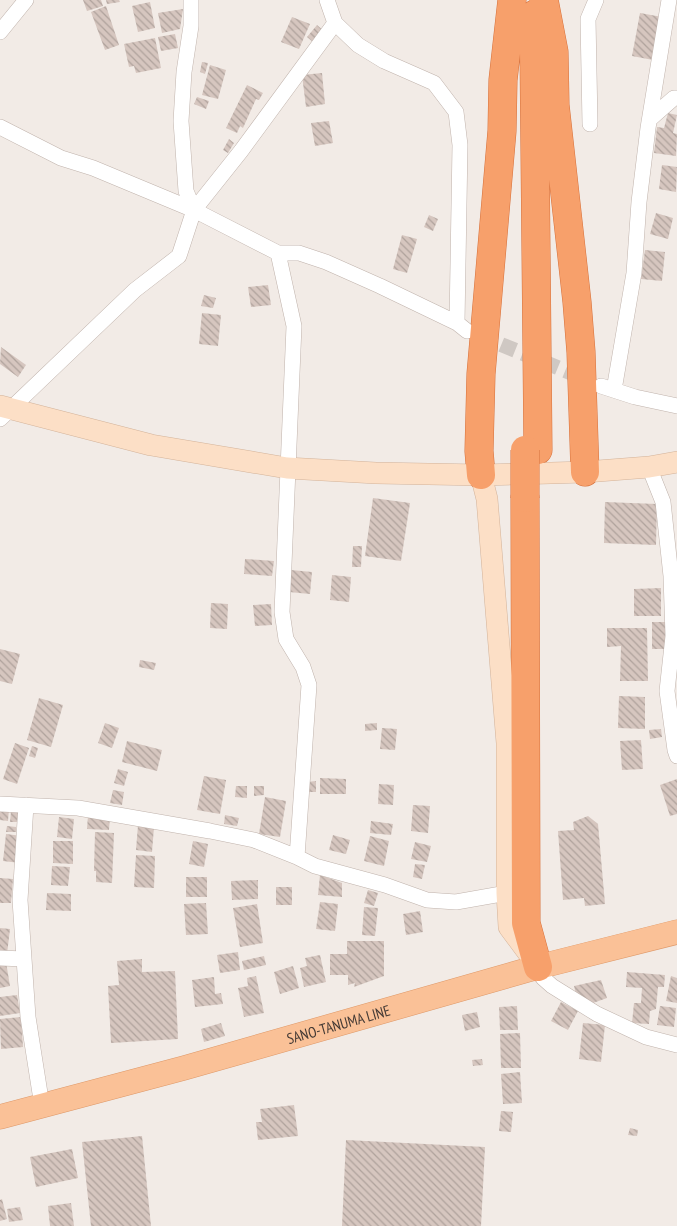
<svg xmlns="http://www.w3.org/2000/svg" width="677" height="1226" font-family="'PT Sans Narrow',sans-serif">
<defs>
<pattern id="building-back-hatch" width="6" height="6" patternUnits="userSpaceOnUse" patternTransform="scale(1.25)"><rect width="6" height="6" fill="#d6c6bf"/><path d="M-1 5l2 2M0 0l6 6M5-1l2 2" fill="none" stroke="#afa29c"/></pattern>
</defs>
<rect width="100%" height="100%" fill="#f2ebe6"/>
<path fill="url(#building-back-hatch)" d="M83,0H101L103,6L87,11Z
M106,0H119L120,2L107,4Z
M150,2L155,28L138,32L132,6Z
M106,6L119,45L105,50L91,12Z
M183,9L180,29L162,33L158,13Z
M640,13L662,17L653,60L632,56Z
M292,17L310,24L299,49L281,42Z
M317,25L324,31L314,43L307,37Z
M175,34L178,48L161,51L158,37Z
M155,38L161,68L136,73L134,66L129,67L124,44Z
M202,62L208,63L205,74L200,72Z
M210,65L226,70L218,99L202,95Z
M322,73L325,104L306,107L302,75Z
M247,85L263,93L259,100L256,99L243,128L240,126L237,133L226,128Z
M197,97L209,101L206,109L194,104Z
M668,113L677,115L673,133L677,134L676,156L654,153L657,127L664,128Z
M329,121L333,143L315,146L311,123Z
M229,139L234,143L228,153L223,150Z
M662,165L677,167L676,192L659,189Z
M656,213L673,218L668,239L650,234Z
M429,215L438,219L433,231L424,227Z
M402,235L417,239L407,273L393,269Z
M645,250L665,252L662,281L641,279Z
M268,285L271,305L251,307L248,287Z
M204,295L216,298L213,308L201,306Z
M202,313L221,315L218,346L199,344Z
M1,347L26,365L18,377L0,364Z
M373,498L410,503L401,561L365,556Z
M605,502L657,504L656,545L604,543Z
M353,546H362L361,567H352Z
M245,559L274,561L272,576L244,574Z
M291,570L312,572L310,594L289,592Z
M332,575L351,577L349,602L330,600Z
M661,588V616H634V589Z
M211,603L228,604L227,629L210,628Z
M271,604L272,625L255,626L253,605Z
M652,622H665V649H652Z
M607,628H647L648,681H620L621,646L607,647Z
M0,649L20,654L12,684L0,681Z
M140,660L156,663L154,670L139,667Z
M619,696L645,697V729L618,728Z
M39,698L63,705L51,747L27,740Z
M105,723L119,728L112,748L98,743Z
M377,723V730L365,731V724Z
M382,728L397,729L395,750L380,749Z
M661,729L662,737L650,739L649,730Z
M641,740L643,769L622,770L620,741Z
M127,741L162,750L157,771L122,762Z
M15,743L29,748L17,784L3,779Z
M32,746L38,748L35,758L29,756Z
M118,769L128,772L124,786L114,783Z
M204,776L226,780L220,814L197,810Z
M320,778L346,779V794H320Z
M677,779V814L670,816L660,785Z
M316,781V792H308L307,782Z
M379,784L394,785L393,805L378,804Z
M236,786H247V798L235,797Z
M254,786H264V795L254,796Z
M113,790L124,792L122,805L110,803Z
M265,797L286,801L280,837L259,834Z
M413,805L430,806L428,833L411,831Z
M0,808L9,809L8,821L0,820Z
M11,811H24V822H10Z
M88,815L110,817L109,830L87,829Z
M225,815L239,818L237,826L224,824Z
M588,816L598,824L605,904L585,906L584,898L563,900L558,831L574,830L573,822Z
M59,817L74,819L72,839L57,837Z
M371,821L393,824L391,835L370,833Z
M138,825L154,827L152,852L136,850Z
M7,826L16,827V832H6Z
M95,832L114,833L112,883L96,882V871H94Z
M6,834L22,836L20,863L3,861Z
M333,835L350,840L346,854L329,850Z
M370,836L389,841L384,866L364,861Z
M53,841H73V864L53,863Z
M193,841L208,844L204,867L189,864Z
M415,842L431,846L427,862L411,859Z
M136,855L155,856L154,888L134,887Z
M415,864L425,865L422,879L413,877Z
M52,866L70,867L68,886L51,885Z
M320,875L342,883V897L318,895Z
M186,877H207V897H186Z
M0,878L13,879L11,903H0Z
M258,880V899L232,900L231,881Z
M276,887H292V905H276Z
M368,890L378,893L374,906L364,903Z
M47,893L71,894V911L46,910Z
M320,902L338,904L335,931L316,929Z
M206,903L208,934L186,935L184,904Z
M257,904L263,943L240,947L233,908Z
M364,907L378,908L375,936L362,935Z
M420,911L423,932L406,935L403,914Z
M0,928L10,929L7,954L0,953Z
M347,941H384V976L354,987L355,983L348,985V975H330V954H347Z
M238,952L240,970L220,973L217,955Z
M320,955L326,982L304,987L300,968L307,966L305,958Z
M264,956L266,965L244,970L242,961Z
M142,959V972L175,971L178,1039L111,1043L108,986L119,985L117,961Z
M6,962L10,986L0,988V963Z
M293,966L299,988L280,994L274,972Z
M627,972L665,975L664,987H658L656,1009L650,1011L649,1024L632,1023L634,1003H641L642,988L626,987Z
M256,976L264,1013L244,1017L238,988L248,986L247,978Z
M671,976L677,978V1003L666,1001Z
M214,977L215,994L221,993L223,1004L195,1007L192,980Z
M601,980L607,998L593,1003L576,994L574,986Z
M17,995L20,1013L0,1016V997Z
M561,1002L578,1011L568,1030L551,1021Z
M517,1006L518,1030H500L499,1007Z
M660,1006L676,1008L674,1027L657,1025Z
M477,1012L480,1027L465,1031L462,1015Z
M21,1017L23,1047L1,1049L0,1019Z
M221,1023L225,1036L204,1042L201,1029Z
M583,1023L605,1025L601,1062L579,1059Z
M520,1033L521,1068H501L500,1034Z
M482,1059L483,1065L473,1066L472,1060Z
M520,1072L522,1103L503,1104L501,1074Z
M294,1105L298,1136L258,1140L256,1122H262L260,1109Z
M501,1111L513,1112L511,1132L499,1131Z
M630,1128L638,1130L637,1136L628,1135Z
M142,1136L151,1226H91L82,1142Z
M346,1140L485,1147L481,1226H342Z
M72,1149L78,1178L36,1187L30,1157Z
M2,1199L7,1219L0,1221V1200Z
M71,1203L74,1226H50L48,1206Z
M20,1207L23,1220L9,1222L7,1209Z"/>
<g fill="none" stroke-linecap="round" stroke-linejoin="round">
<path stroke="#cfc8c3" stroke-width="15" stroke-dasharray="15 8" stroke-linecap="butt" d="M480,336L586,379"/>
<g stroke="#c0b3ac" stroke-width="16">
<path id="street" d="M191,0V26L184,72L181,121L186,191L194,210
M327,0L335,23L358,45L384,61L434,83L456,112L460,145L457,323
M0,32L26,0
M650,119L674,98H677
M590,124L588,19L596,0
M0,127L61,158L93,168L194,210L278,253H299L326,262L380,286L457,323L467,331
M278,253L294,326L282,612L286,639L303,667L309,685L297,857
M601,386L635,397L677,406
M614,390L634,273L639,202L648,128L669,0
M0,419L135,290L179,256L194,210L241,151L335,23
M649,467L663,502L671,576L673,636L667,691L675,750L677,756
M0,804L78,808L210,831L254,840L297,857L315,866L385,885L427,900L456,902L507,893
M26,805L20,900L28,1017L42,1106
M0,958L24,959
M538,967L543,978L552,986L597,1014L646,1037L677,1045"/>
</g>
<g stroke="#d3b39a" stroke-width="22">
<path id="secondary" d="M0,406L151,445L287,468L376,473L481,475L585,472L649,467L677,462
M481,475L487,499L507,743V893L509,927L532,958"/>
</g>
<g stroke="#de9868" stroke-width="25">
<g id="primary">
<path id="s1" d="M0,1117L184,1068L538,967L677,932"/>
</g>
</g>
<g stroke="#d6713c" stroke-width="29">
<path id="highway" d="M544,0L554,52L555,105L577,302L581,352L585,472
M535,14L534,51L538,450
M481,475L479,451L481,374L502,131L503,80L512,0
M525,498L526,923L538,967"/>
</g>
<use href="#street" stroke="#fff" stroke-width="15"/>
<use href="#secondary" stroke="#fcdfc6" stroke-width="21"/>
<use href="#primary" stroke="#fac197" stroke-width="24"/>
<use href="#highway" stroke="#f7a06b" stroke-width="28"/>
<g stroke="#d6713c" stroke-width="29" stroke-linecap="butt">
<path id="highway-bridge" d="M525,498V450"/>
</g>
<use href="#highway-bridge" stroke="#f7a06b" stroke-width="28"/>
</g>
<g text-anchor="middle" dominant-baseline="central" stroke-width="4" stroke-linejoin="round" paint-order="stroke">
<g font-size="15" fill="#443a35" stroke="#fff">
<text stroke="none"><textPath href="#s1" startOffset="351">SANO-TANUMA LINE</textPath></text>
</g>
</g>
</svg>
